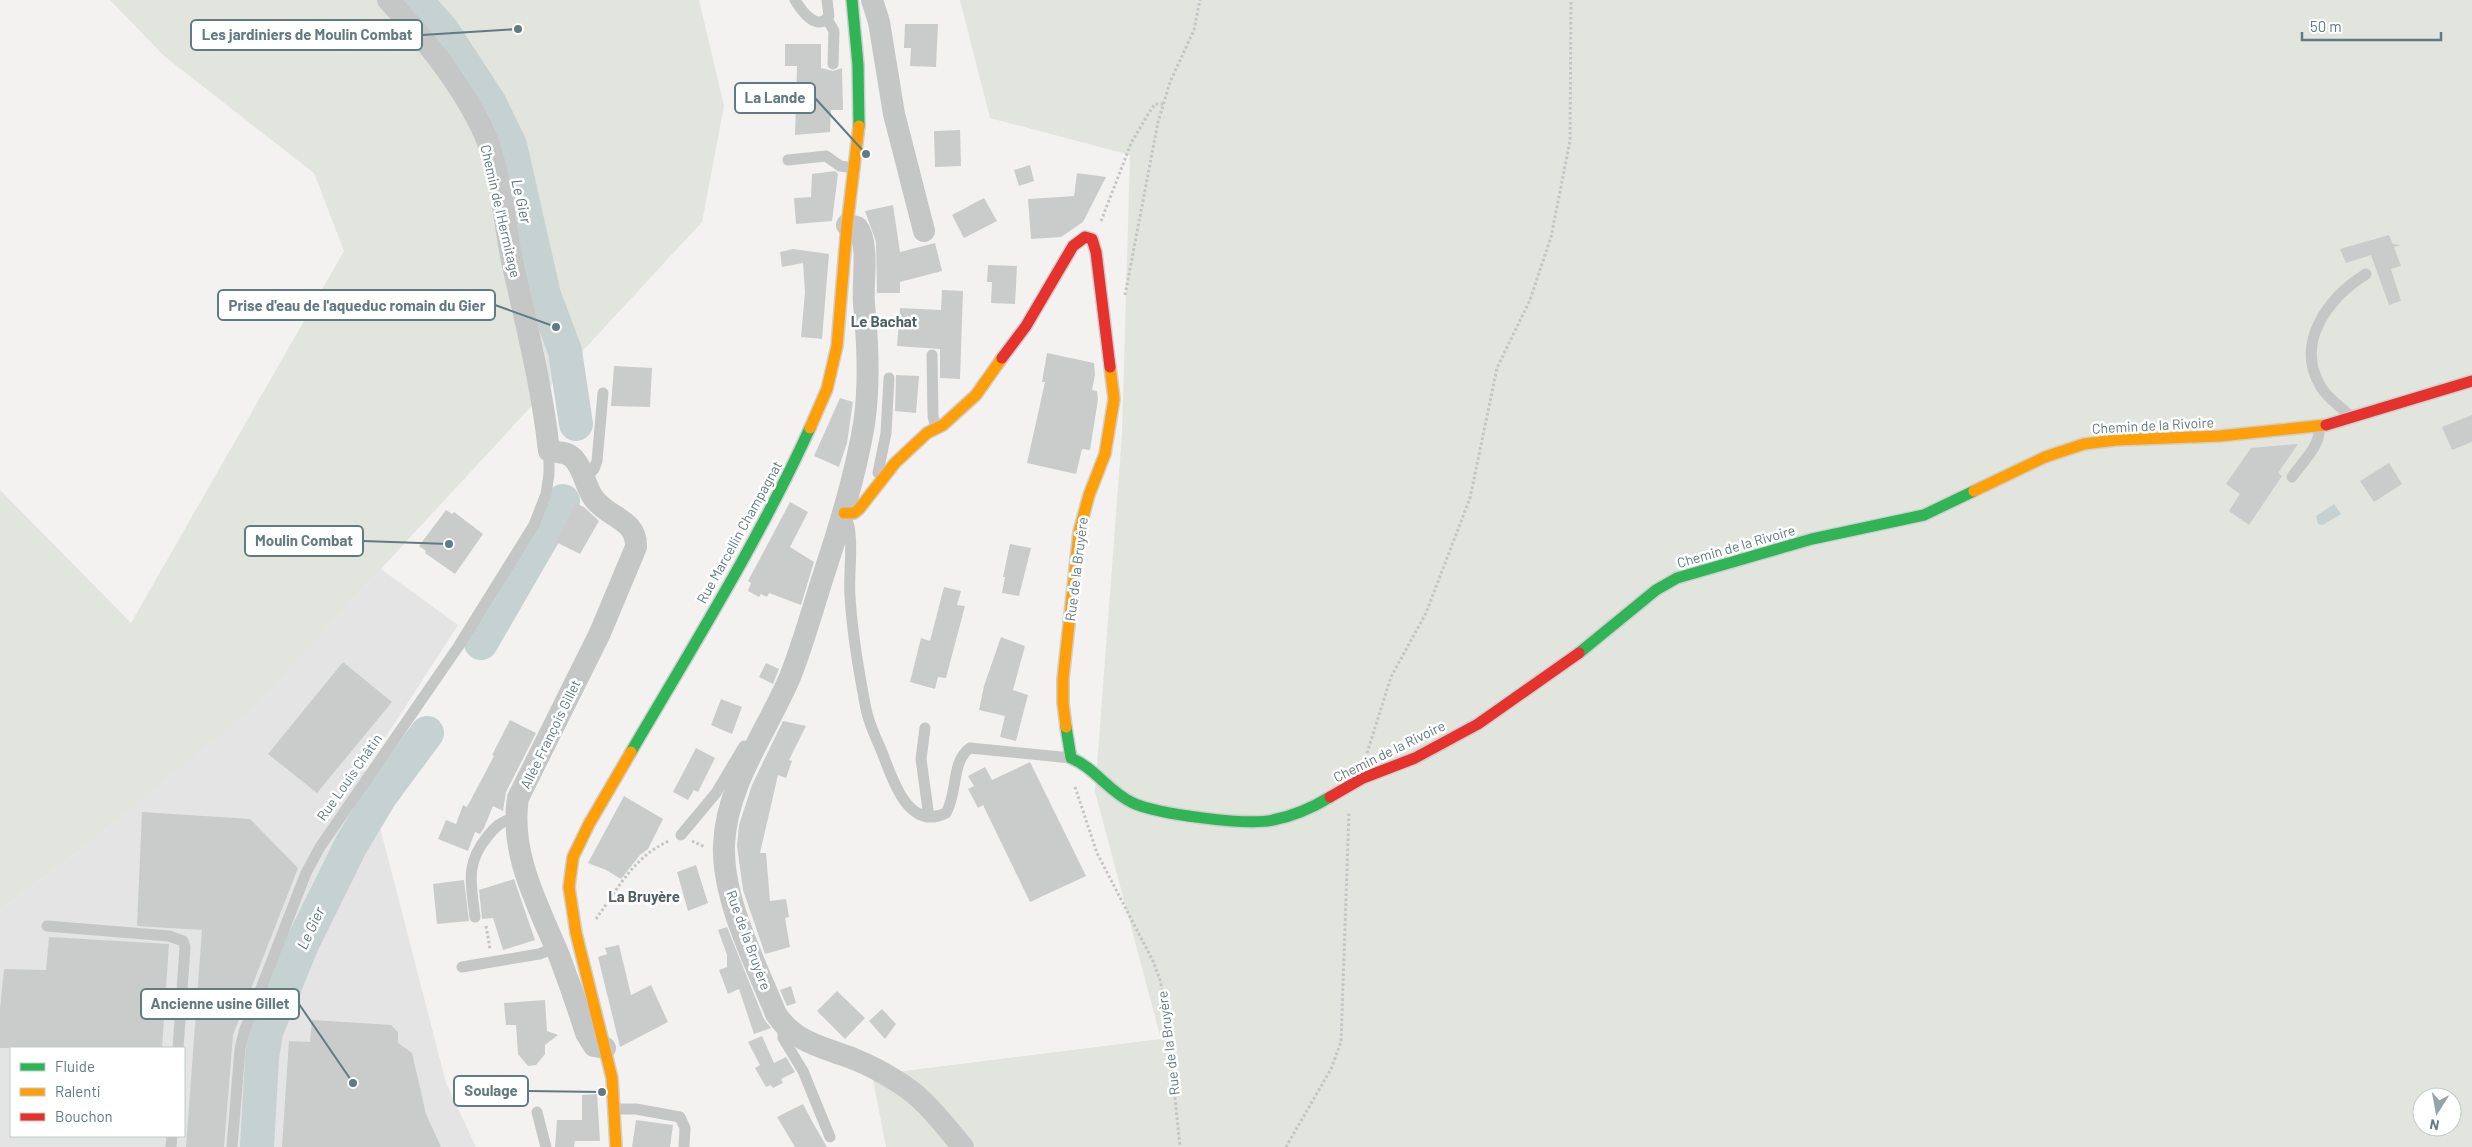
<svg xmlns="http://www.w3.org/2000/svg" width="2472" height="1147" font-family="Barlow,sans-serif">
<rect width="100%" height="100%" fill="#f3f2f1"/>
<path fill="#e3e4e3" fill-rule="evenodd" d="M381,569L458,625L365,769L446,1083L476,1147H0V910L88,844L253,706ZM11,1048H184V1136H11Z"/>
<path fill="#e2e4de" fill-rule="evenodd" d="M110,0H699L724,106L702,222L254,706L88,844L0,910V490L131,623L344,251L314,173L164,56Z
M960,0H2472V1147H886L872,1075L1161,1039L1095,792L1122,434L1130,155L990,118ZM2422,1097H2452V1127H2422Z"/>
<path fill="#c6d2d2" d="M2334,504L2341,514L2323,525L2318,524L2316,516Z"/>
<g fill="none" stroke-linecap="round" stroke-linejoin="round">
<path stroke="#c6d2d2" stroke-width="34" d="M415,0L442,30L489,102L510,145L544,295L565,351L576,424
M481,643L563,501
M257,1147L262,1058L266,1032L303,942L351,845L381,795L427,733"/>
</g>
<path fill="#cacccb" d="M905,24H938L936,67L910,66L911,48H904Z
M785,44H821V68L833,71L842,68L843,110H831L830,132L795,135L797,66H785Z
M960,130L961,166L935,167L934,131Z
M1030,165L1034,181L1019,186L1014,170Z
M835,171L838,174L832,221L796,224L794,198L811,197L812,174Z
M1077,173L1106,177L1083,222L1061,237L1031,239L1028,199L1074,196Z
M984,198L997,221L964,238L952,215Z
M893,205L900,252L935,243L942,271L900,282V293H877L876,242L865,211Z
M2389,235L2393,244L2401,245L2394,247L2401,266L2391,269L2401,301L2389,305L2371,255L2346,263L2340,249Z
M793,249L829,254L822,339L801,337L805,292L803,263L782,267L780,252Z
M988,265L1017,266L1015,304L991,303L992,282H987Z
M942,290L963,291L960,379L940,378V349L897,346L900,308L941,310Z
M1047,353L1094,363L1095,375L1092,390L1097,391L1098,399L1090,450L1082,449L1076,474L1027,463L1045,382H1042Z
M614,366L652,368L650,407L611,406Z
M896,375L919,376L916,413L895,411Z
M840,398L853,402L847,443L839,467L814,456Z
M2472,415V442L2452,450L2442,427Z
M2298,444L2278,473L2282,476L2249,525L2229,511L2240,494L2226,484L2251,448Z
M2389,463L2402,484L2374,502L2360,481Z
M790,502L808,512L790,547L814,562L801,605L769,593L767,597L761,594L759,597L748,591L751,583L748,581Z
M575,503L584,507L599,521L580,554L556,542Z
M446,510L452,514L454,512L483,534L455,574L425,553L426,551L419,546Z
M1010,544L1031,548L1019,596L1002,593L1005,577H1003Z
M944,587L961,591L957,605L965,606L946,678L938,677L935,689L910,682L921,638L930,641Z
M1001,637L1025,646L1013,690L1028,695L1016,741L1000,737L1005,716L979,710L984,686Z
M343,662L392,702L317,793L268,754Z
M766,663L779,669L773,684L759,677Z
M721,699L742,707L732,734L711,725Z
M510,720L536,733L506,792L503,811L493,806L484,828L480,834L475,832L468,851L438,839L446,820L456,824L463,805L467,807L494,756L492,755Z
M783,721L806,726L789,760L792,761L786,778L778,775L760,853H766L770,901L786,899L789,917L785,918L790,947L765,954L743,890L737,846L739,825L752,785Z
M696,748L715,758L698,792L694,790L688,800L673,792Z
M1030,762L1086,876L1030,902L983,805L978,808L968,789L974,786L968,776L985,767L992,780Z
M624,796L663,819L648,849L640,855L621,879L606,870L588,863Z
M142,812L250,819L298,868L233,1035L224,1147H186L202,930L137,926Z
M696,865L708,903L688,911L677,872Z
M514,879L535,940L503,950L493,918L482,919L479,890Z
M464,880L469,921L437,924L433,884Z
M727,927L764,1019L771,1028L754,1034L739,989L728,994L719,970L727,967V955L718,930Z
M49,937L169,944L162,1048H0V1009L4,969L46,970Z
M619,945L631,995L651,985L668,1022L620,1047L598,957L607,954L605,948Z
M791,986L796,1003L787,1006L780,990Z
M837,991L865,1018L845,1039L817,1011Z
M545,1000L547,1031L558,1035L545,1045V1054L536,1065L528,1066L518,1054L516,1025H506L504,1003Z
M882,1009L896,1024L885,1039L869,1021Z
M312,1020L391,1025L398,1032V1043L412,1053L426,1114L441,1147H282L289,1041L310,1042Z
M762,1036L774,1063L786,1057L795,1072L781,1079L783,1083L773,1088L771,1085L766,1087L755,1068L760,1065L748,1042Z
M597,1094L600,1141H575L574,1147H555L557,1120H582V1095Z
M803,1104L813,1123L827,1147H795L777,1117Z
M636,1120L673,1125L670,1147H632Z"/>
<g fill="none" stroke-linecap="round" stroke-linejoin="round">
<g stroke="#cecfcf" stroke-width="14">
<path id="fast" d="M852,0L858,65L859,126
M1579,653L1656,590L1677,578L1812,539L1924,515L1974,491
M1066,727L1071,758C1095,768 1109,792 1133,803C1157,814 1247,826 1273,820C1294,816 1312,808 1330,797
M631,752C693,646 759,540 810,428"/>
</g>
<g stroke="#cecfcf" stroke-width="14">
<path id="slow" d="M810,428L827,389L837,346L847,225L859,126
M1974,491L2045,457L2084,444L2116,440L2220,436L2326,425
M844,513H854L859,509L895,463L927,433L943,425L976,395L1002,358
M1066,727L1063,703V679L1079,532L1089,495L1105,454L1114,399L1110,367
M616,1147L612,1078L576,933L569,887L573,857L589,824L631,752"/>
</g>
<g stroke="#cecfcf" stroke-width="14">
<path id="jam" d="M1002,358L1026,326L1073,246L1085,237L1092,239L1096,252L1110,367
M2326,425L2472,381
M1330,797L1363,778L1415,758L1478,724L1579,653"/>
</g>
<path stroke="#c3c5c5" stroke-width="3" stroke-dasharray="2.5 2.5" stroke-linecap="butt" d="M1101,221L1132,141L1152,108L1155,104H1163
M1125,295L1158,122L1170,82L1194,30L1200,0
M1367,753L1391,677L1426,613L1470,498L1497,368L1530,300L1551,237L1570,141L1571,0
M1075,787L1097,853L1153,961L1160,980L1166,1008L1180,1147
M692,841L705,847
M596,919C617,890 634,856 669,841
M486,926L490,949
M1286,1147L1331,1069L1341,1042L1349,812"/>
<path stroke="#c5c7c7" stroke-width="11" d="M795,0C801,10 817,33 829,16L827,0
M827,19L834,31L833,64
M788,160L826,156L840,166L855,168
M932,355L933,416L936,429
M2349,415C2339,405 2328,399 2321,387C2294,343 2328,298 2366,274
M878,473L886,433L889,378
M2292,477C2302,462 2322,445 2319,426
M584,479L594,469L597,461L603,393
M846,517C855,537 848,574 850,596C852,633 859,673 866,709C869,724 876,738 882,752C892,778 908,832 946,813C958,793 951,761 970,748L1071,758
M925,728L921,759L929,817
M681,835L716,793L744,746
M475,917C471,884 465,864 487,837C495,827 502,820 515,818
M47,926L169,936L183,941L185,947L178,1048
M462,967L539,954L555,948
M783,1028V1038L803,1071L830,1137
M615,1109H636L680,1117L685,1128L684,1147
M537,1112L546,1147
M171,1147L172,1136
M232,1147L240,1049L244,1032L306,873L320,847L458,647L534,525L546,494L549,474V451"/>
<path stroke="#c5c7c7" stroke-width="22" d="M388,0C424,38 456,77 480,124C501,165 503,217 512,261C526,324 542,386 549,451C558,452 568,452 574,459C585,471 585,488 595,500C611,519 637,520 636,547L600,633L518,798C509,854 539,907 560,958C569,982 578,1008 586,1033L594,1046L605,1048
M872,0L879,22L894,114L924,231
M847,225L857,227C870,244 862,283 864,304C868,344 870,384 864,424C855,478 838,531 821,583C811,615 802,647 790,677C767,731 726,785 724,845C722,900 756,964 776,1014C795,1043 823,1047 854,1059C869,1065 884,1073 898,1082C925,1098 943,1124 963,1147"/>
<use href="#fast" stroke="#30b455" stroke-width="11"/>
<use href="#slow" stroke="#ff9f0a" stroke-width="11"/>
<use href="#jam" stroke="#e5322d" stroke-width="11"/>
</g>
<g text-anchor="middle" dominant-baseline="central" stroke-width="5" stroke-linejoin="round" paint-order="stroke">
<g font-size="14" fill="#627a81" stroke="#fff">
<text transform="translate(501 211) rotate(77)">Chemin de l'Hermitage</text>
<text transform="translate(2153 425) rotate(-3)">Chemin de la Rivoire</text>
<text transform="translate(739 532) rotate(-61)">Rue Marcellin Champagnat</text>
<text transform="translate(1736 546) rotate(-16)">Chemin de la Rivoire</text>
<text transform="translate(1076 569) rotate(-83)">Rue de la Bruyère</text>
<text transform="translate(550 734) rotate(-64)">Allée François Gillet</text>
<text transform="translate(1389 751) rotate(-26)">Chemin de la Rivoire</text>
<text transform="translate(349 777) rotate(-55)">Rue Louis Châtin</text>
<text transform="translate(749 940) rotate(70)">Rue de la Bruyère</text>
<text transform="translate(1168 1043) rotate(-97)">Rue de la Bruyère</text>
</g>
<g font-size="15" font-style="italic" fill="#597678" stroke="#fff">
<text transform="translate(522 201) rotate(77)">Le Gier</text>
<text transform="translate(310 928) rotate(-65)">Le Gier</text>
</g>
<g font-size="15" font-weight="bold" fill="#506166" stroke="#fff">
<text x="884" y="321">Le Bachat</text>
<text x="644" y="896">La Bruyère</text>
</g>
</g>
<path fill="none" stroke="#627a81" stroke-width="2" d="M518 29L422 35M866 154L815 98M556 327L495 305M449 544L363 541M353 1083L299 1004M602 1092L528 1091"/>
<g fill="#627a81" stroke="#fff" stroke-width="2">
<circle cx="518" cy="29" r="5"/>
<circle cx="866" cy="154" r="5"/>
<circle cx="556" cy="327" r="5"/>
<circle cx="449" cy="544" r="5"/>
<circle cx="353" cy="1083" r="5"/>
<circle cx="602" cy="1092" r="5"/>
</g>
<g fill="#fff" stroke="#627a81" stroke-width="2">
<rect x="191" y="20" width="231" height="30" rx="5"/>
<rect x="735" y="83" width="80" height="30" rx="5"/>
<rect x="218" y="290" width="277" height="30" rx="5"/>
<rect x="245" y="526" width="118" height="30" rx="5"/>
<rect x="141" y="989" width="158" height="30" rx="5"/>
<rect x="454" y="1076" width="74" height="30" rx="5"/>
</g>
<g font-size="15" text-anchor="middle" font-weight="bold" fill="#627a81">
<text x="307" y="40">Les jardiniers de Moulin Combat</text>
<text x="775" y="103">La Lande</text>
<text x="357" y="311">Prise d'eau de l'aqueduc romain du Gier</text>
<text x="304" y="546">Moulin Combat</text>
<text x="220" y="1009">Ancienne usine Gillet</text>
<text x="491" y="1096">Soulage</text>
</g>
<rect x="10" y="1047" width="175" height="90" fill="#ffffff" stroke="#c0cacd"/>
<rect x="20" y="1063" width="25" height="8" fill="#30b455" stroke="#c0cacd"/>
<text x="55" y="1072" font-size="15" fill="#627a81">Fluide</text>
<rect x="20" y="1088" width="25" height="8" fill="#ff9f0a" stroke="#c0cacd"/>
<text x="55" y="1097" font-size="15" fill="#627a81">Ralenti</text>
<rect x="20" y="1113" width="25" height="8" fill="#e5322d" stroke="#c0cacd"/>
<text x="55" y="1122" font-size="15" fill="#627a81">Bouchon</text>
<g transform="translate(2437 1112) rotate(191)"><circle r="24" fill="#ffffff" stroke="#c0cacd"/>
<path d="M0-4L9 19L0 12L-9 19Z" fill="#95a4a8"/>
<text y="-8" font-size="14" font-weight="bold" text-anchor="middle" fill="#627a81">N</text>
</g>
<path d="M2302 32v8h139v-8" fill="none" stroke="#627a81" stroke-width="2.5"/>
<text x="2310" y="32" font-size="15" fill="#627a81" stroke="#ffffff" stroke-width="4" paint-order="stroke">50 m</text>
</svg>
